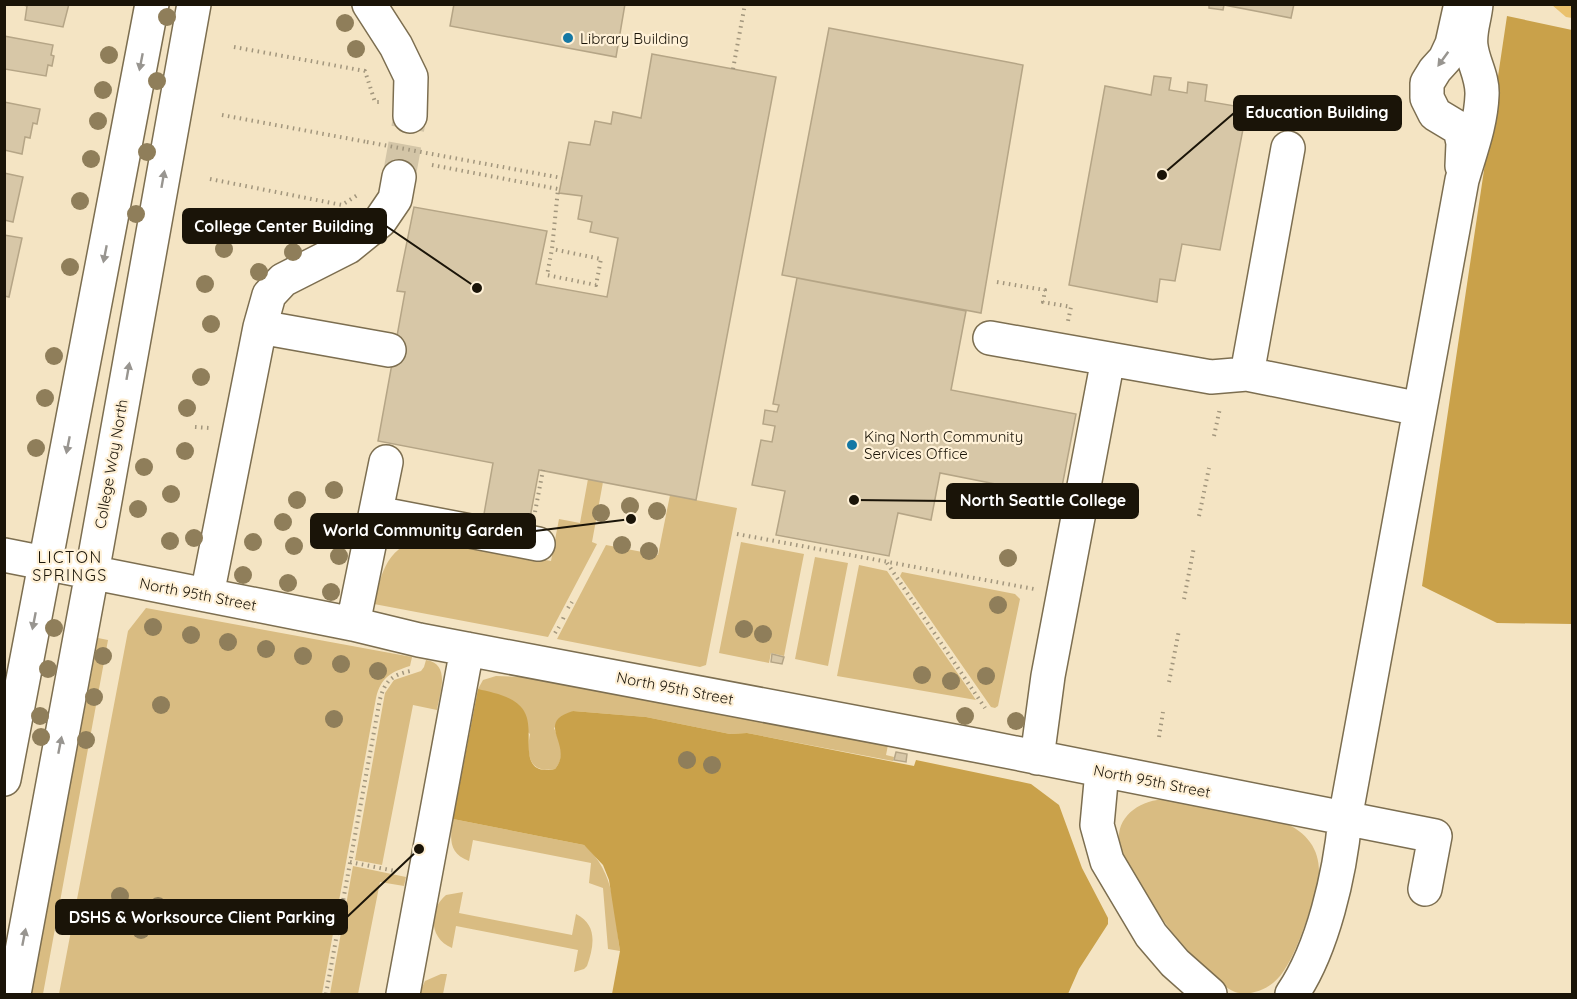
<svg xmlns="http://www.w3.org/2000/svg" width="1577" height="999" font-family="Quicksand,sans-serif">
<rect width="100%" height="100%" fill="#f4e4c3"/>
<path fill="#d9bc82" d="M588,479L603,482L592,542L597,544L548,637L374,604C383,562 393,537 441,540L551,561L559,519L580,523Z
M670,495L737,508L706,665L700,667L557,639L606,545L658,555Z
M741,542L804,554L784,656L771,653L769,663L719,653Z
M815,557L848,563L828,666L795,659Z
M859,565L887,571L976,700L837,676Z
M902,572L1015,594L1020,599L998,706L995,708L991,707L900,576Z
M146,608L412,657L410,666C391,672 381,677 376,698L322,994H59L128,631Z
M98,638L108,640L43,994H31Z
M426,660C451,664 440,692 437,710L413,705L382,865L355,860L385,693L394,680L421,671L424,667Z
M496,676L542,678L888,745L886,755L894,757L893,761L747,733L730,734L646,717L573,711L554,728C560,742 566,757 555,769C529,774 526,755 530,734L478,689L483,680Z
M1166,799L1283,822C1313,835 1324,857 1317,889C1308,914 1294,967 1273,983C1263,991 1248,996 1235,992C1225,988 1217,979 1210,972C1179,945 1157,914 1137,880C1130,868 1120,856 1119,843C1116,815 1141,800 1166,799Z
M453,819L584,845C616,872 614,912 620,951L608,949L603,888L589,883L591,863L473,840L469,861C448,853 450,838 453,819Z
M353,866L406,877L404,886L380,882L358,994H330Z
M463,892L459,913L572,935L576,914C598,925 594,946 587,966L584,969L574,972L578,950L456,926L452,948C429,939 428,910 446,895Z
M441,974H447L443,994H419L425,981Z"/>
<path fill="#c9a14a" d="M1507,16L1572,30V624L1497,623L1422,586Z
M478,689C494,693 515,696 524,711C537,732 514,777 555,769C575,745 533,723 573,711L646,717L730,734L747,733L914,766L916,760L1031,784L1059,805L1082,868L1108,918V924L1079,969L1068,994H612L620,951L609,880L603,865L584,845L453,819Z"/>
<path fill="#eac16c" d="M1552,5H1572V18L1566,17Z"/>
<path fill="#d7c7a7" stroke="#b5a586" stroke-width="1.5" d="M20,4H69L63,27L25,20L27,6Z
M454,4H625L616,57L450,26Z
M1209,4H1294L1291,18L1224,5L1223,10L1209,8Z
M829,28L1023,65L981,313L782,275Z
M4,36L53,45L51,55L54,56L52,66L48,65L46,76L5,69L4,73Z
M652,54L776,77L696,500L539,470L529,523L484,514L493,463L378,441L405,292L397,291L414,207L547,231L536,284L607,297L618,238L590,232L592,222L578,219L582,196L559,193L569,142L590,145L595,121L611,124L613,112L641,118Z
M1154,76L1171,78L1169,90L1187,93L1188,82L1207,85L1205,101L1247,108L1220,250L1182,244L1175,281L1160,279L1157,302L1069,285L1105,86L1151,95Z
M4,102L40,109L37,124L33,123L30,138L25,137L22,154L4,150Z
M4,173L23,177L13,222L4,220Z
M4,235L22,238L9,297L4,296Z
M797,278L966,311L951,390L1076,414L1060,497L940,473L931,520L898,513L889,556L776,535L785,491L752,485L761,440L772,442L775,426L763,424L765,410L777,412L779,405L773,404Z
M772,654L784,657L782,664L771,662Z
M896,752L907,754L906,762L894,760Z"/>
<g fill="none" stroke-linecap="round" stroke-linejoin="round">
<path stroke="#d3c5a7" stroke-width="33" stroke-dasharray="33 16" stroke-linecap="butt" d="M399,177L410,116"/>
<g stroke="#7c6e50" stroke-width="36">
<path id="minor" d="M369,4L396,46L411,77L410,116
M1460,8L1452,44L1445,59L1435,70L1427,83V98L1435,114L1460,129L1463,143L1462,166
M260,327L389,350
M990,338L1211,377L1247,374L1288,148
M1247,374L1420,409
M376,513L538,544
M4,555L353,624L419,640L980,746L1435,836L1425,889
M207,595L260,327L269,295L283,280L348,247L380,221L395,199L399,177
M353,624L386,462
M1037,758L1048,676L1108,359
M1102,771L1097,825L1107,861L1151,935L1175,963L1210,994
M4,779L152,4
M14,994L92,573L194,4
M403,994L467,649
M1292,994C1323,949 1340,873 1345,819L1462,180C1470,152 1481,124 1482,95C1483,77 1473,63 1471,46C1469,32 1475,18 1476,4"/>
</g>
<path stroke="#a2967d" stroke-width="4" stroke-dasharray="1.5 4.5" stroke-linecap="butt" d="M234,47L365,71L375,102H380
M733,69L745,4
M222,115L367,142
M432,165L558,189L552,249L547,275L596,285L601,259L552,249
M210,179L342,205L359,194
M997,282L1045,290L1043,302L1071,307L1068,321
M195,427L209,428
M1214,436L1220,408
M535,512L543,470
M1199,516L1209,468
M737,534L1034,589
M887,563L985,708
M1184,599L1194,547
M568,608L572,602
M563,619L565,614
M555,633L559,627
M1169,682L1179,630
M1159,737L1163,712
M350,862L395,871
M326,994L380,699C385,681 392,675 410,671"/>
<use href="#minor" stroke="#fff" stroke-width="33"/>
<path stroke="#a2967d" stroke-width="4" stroke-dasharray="1.5 4.5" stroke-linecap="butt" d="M367,142L562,178"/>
</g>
<g fill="#8f7e5a">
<circle cx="167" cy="17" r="9"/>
<circle cx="345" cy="23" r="9"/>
<circle cx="356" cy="49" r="9"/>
<circle cx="109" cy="55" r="9"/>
<circle cx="157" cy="81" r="9"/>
<circle cx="103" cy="90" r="9"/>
<circle cx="98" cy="121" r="9"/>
<circle cx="147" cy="152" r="9"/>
<circle cx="91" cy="159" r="9"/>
<circle cx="80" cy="201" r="9"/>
<circle cx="136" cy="214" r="9"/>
<circle cx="224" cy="249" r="9"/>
<circle cx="293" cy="252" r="9"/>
<circle cx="70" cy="267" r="9"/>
<circle cx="259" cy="272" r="9"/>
<circle cx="205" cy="284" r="9"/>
<circle cx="211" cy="324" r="9"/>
<circle cx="54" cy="356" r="9"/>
<circle cx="201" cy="377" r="9"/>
<circle cx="45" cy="398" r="9"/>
<circle cx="187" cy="408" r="9"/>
<circle cx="36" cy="448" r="9"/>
<circle cx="185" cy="451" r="9"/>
<circle cx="144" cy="467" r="9"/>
<circle cx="334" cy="490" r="9"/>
<circle cx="171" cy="494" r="9"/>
<circle cx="297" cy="500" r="9"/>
<circle cx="630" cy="506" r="9"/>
<circle cx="138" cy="509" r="9"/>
<circle cx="657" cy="511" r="9"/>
<circle cx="601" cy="513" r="9"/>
<circle cx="283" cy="522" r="9"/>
<circle cx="320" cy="529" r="9"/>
<circle cx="194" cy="538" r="9"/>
<circle cx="170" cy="541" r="9"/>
<circle cx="253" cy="542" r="9"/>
<circle cx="622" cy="545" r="9"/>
<circle cx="294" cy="546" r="9"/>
<circle cx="649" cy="551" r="9"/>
<circle cx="339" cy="556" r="9"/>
<circle cx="1008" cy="558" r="9"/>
<circle cx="243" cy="575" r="9"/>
<circle cx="288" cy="583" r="9"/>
<circle cx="331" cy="592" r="9"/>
<circle cx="998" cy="605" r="9"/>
<circle cx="153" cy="627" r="9"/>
<circle cx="54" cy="628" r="9"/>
<circle cx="744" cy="629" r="9"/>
<circle cx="763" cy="634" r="9"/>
<circle cx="191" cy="635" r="9"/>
<circle cx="228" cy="642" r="9"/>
<circle cx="266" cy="649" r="9"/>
<circle cx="103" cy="656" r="9"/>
<circle cx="303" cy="656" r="9"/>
<circle cx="341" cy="664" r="9"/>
<circle cx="48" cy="669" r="9"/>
<circle cx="378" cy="671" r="9"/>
<circle cx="922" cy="675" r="9"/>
<circle cx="986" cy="676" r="9"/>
<circle cx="951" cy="681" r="9"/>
<circle cx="94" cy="697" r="9"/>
<circle cx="161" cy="705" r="9"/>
<circle cx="40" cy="716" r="9"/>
<circle cx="965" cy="716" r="9"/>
<circle cx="334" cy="719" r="9"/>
<circle cx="1016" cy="721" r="9"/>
<circle cx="41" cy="737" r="9"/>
<circle cx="86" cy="740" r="9"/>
<circle cx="687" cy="760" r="9"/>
<circle cx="712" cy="765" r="9"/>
<circle cx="120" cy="896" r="9"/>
<circle cx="158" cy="906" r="9"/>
<circle cx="141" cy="930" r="9"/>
</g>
<defs><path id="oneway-solid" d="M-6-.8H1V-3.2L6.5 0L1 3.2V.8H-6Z" transform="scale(1.5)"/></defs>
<g fill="#989590">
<use href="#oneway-solid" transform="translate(1443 59) rotate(126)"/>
<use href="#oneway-solid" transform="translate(141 62) rotate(101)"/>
<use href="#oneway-solid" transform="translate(163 179) rotate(-80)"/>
<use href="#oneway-solid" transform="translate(105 254) rotate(101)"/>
<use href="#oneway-solid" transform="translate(128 371) rotate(-80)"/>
<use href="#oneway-solid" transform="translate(68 445) rotate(101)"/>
<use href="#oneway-solid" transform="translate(34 621) rotate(101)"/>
<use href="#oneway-solid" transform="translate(60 745) rotate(-79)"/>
<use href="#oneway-solid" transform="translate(24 937) rotate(-79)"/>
</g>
<g fill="#1578a4" stroke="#fff1d7" stroke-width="2">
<circle cx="568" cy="38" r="6"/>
<circle cx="852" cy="445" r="6"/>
</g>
<g text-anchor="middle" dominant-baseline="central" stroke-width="4.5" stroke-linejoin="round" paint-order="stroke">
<g font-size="15" fill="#1a1408" stroke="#fff1d7" text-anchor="start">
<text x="580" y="38">Library Building</text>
<text x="864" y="436">King North Community<tspan x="864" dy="17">Services Office</tspan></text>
</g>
<g font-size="15" fill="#1a1408" stroke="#fff1d7">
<text transform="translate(111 464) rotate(-80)">College Way North</text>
<text transform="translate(198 594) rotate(11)">North 95th Street</text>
<text transform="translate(675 688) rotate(11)">North 95th Street</text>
<text transform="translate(1152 781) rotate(11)">North 95th Street</text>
</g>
<g font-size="16" letter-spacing="1.5" fill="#1a1408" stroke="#fff1d7">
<text x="70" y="557">LICTON<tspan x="70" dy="18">SPRINGS</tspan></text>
</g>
</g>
<path fill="none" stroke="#1a1408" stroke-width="2" d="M1162 175L1234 113M477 288L386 226M854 500L947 501M631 519L535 531M419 849L347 917"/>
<g fill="#1a1408" stroke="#fff1d7" stroke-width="2">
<circle cx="1162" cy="175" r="6"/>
<circle cx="477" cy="288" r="6"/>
<circle cx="854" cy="500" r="6"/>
<circle cx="631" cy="519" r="6"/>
<circle cx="419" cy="849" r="6"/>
</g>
<g fill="#1a1408" stroke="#1a1408" stroke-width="2">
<rect x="1234" y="96" width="167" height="34" rx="6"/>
<rect x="183" y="209" width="203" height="34" rx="6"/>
<rect x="947" y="484" width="191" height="34" rx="6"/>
<rect x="311" y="514" width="224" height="34" rx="6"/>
<rect x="56" y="900" width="291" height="34" rx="6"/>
</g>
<g font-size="16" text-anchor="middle" font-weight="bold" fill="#fff">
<text x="1317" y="118">Education Building</text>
<text x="284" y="232">College Center Building</text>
<text x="1043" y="506">North Seattle College</text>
<text x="423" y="536">World Community Garden</text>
<text x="202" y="923">DSHS &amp; Worksource Client Parking</text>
</g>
<rect width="1577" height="999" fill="none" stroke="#1a1408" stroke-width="12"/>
</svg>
